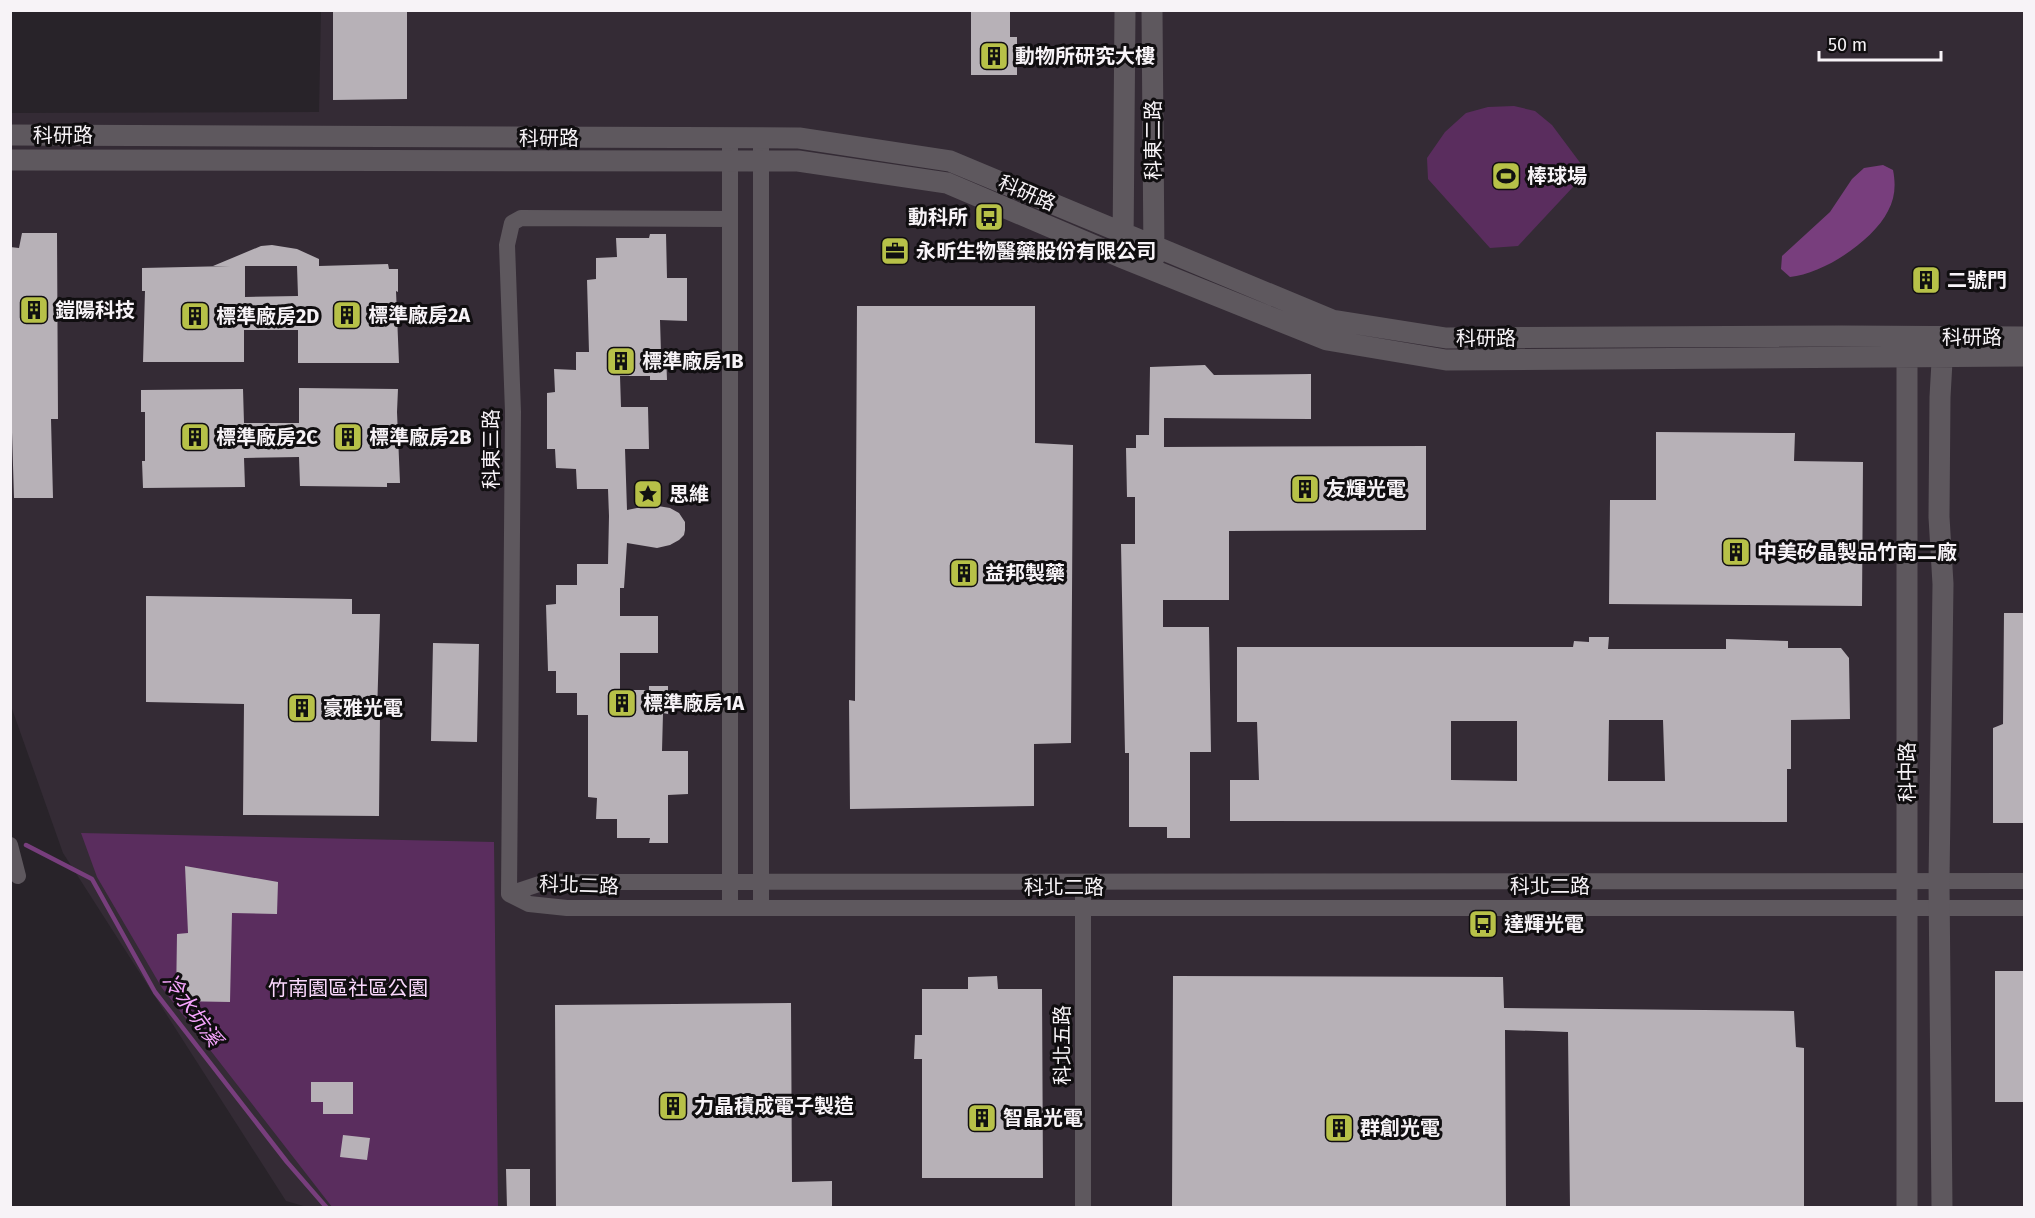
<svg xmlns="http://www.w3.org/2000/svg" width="2035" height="1218" font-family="'Fira Sans','Noto Sans TC',sans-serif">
<rect width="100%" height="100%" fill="#282329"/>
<path fill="#342b35" d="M321,11H2024V1207H307L286,1201L63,853L11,706V113L319,112Z"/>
<path fill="#5a2d5e" d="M1514,106L1535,111L1552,125L1587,172L1518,246L1490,248L1428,179L1427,158L1445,132L1466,113L1488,107Z
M81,833L494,842L498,1207H332L162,988L97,877Z"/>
<path fill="#783e7d" d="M1883,165L1893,170C1896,185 1895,198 1888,211C1873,241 1823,274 1790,277L1781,269L1782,256L1830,212L1852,179L1864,168Z"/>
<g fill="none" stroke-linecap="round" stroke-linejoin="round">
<path stroke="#783e7d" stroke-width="4.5" d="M26,845L92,879L155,992L287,1162L327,1208"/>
</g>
<path fill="#b7b1b7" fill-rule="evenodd" d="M333,10H407V99L333,100Z
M971,10H1010V37H1017V75H971Z
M22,233H57L58,419H51L53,498H14L10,367V247L19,248Z
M650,234H666L667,278H687V321L660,320L661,353H666L667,380H650V376H620L621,407H648L649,449H625L627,510L647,506H658L670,508L679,513L685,522V530L684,535L679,540L670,545L657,548L627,543L624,588H620V616H658V653H620V690H649V686H668V714L663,713L662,751H688V794L668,795V843H649L650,838H617V819H596L597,798L588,797V715H577V693H556V671H548L546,605L556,604V585H577V564H608L609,516L608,489H577L576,469L556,468L555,449H547V393L555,392L554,369L576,370V352H589L587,280L596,279V258L617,257L616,238H649Z
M272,245L297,249L319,259V266L388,264L389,269H398V292L396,291L399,363H298V330H244V362H143L145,291H142V268L230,266H213L261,246ZM245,266H297L298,296L245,297Z
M1918,272H1934V288H1918Z
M857,306H1035V443L1073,445L1071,743L1034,744V806L850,809L849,700L855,701Z
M1205,365L1214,375L1311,374V419L1164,418V447L1426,446V530L1229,531V600H1163V627H1209L1211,752H1190V838H1167V827H1129V753H1125L1121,544H1135V497H1127L1126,448H1136V435H1149L1150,367Z
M299,388L398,389L397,412L400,483H387V487L300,486L299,457L244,458L245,487L143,488L142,461H145V412H141V390L243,389L244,423H299Z
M1656,432L1795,433L1794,461L1863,462L1862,606L1609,604L1610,500H1656Z
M146,596L352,599V614H380L377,714H380L379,816L243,815L244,704L146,702Z
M2004,613H2025V823H1993V728L2003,724Z
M1589,637H1609L1608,649H1726V639L1788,641V648H1841L1849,658L1850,719L1791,720V769H1787V822L1230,821V780H1259L1257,722H1237V647H1573L1574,641L1589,642ZM1609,720H1663L1665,781H1608ZM1451,721H1517V781L1451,780Z
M433,643L479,644L477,742L431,741Z
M185,866L278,882L277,914L232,913L230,1002L176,1001L177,934L188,933Z
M1995,971H2025V1102H1995Z
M997,976L998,989H1042L1043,1178H922V1059H914L915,1035H922V989H968V977Z
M1173,976L1503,977L1504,1008L1794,1011L1796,1047L1804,1048V1208H1570L1568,1032L1505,1030L1506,1208H1172Z
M791,1003L792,1182L832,1181V1208H556L555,1005Z
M311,1082H353V1114H323V1102H311Z
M343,1135L370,1138L367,1160L340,1157Z
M506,1169H530V1208H507Z"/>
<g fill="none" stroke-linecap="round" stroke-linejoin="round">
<path stroke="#5e585e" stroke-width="16" d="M730,138V908
M761,138V908
M10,845L18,876
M1083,882V1208
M509,894L529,904L567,908H2024
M509,894L548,881L568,882L2024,881
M509,894L513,412L507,245L512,223L521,218L730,219"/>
<path stroke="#5e585e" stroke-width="21" d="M1152,10L1154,258
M10,135L799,138L950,161L1332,320L1446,338L1842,336L2024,337
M10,160L798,161L947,183L1123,258L1327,340L1446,360L2024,356
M1123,247L1125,10
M1907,1208V343
M1942,1208L1939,881L1943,584L1939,517L1940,397L1943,344"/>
</g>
<defs>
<g id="building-square" transform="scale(1.5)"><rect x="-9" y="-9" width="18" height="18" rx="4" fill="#b7c148" stroke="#100e10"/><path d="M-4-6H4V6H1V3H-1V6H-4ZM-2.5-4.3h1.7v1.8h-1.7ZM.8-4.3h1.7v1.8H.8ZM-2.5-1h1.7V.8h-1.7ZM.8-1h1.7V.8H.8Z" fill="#111"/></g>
<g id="stadium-square" transform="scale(1.5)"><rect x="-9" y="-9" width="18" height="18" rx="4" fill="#b7c148" stroke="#100e10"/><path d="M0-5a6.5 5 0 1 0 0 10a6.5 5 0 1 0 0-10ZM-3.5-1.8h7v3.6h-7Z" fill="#111"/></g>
<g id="bus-square" transform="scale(1.5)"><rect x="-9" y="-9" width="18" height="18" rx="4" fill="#b7c148" stroke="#100e10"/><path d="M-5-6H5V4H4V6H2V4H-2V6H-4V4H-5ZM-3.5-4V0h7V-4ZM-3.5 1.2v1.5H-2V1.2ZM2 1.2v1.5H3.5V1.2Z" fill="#111"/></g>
<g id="office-square" transform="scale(1.5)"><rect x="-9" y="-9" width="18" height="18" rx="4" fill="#b7c148" stroke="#100e10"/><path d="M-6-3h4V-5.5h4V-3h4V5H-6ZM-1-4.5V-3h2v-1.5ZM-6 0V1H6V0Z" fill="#111"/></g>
<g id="sight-square" transform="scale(1.5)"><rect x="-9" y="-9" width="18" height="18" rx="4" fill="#b7c148" stroke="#100e10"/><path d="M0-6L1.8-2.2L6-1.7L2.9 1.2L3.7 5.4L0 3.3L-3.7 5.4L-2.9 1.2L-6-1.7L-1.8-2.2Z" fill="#111"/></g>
</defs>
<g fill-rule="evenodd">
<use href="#building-square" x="994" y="56"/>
<use href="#stadium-square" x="1506" y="176"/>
<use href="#bus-square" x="989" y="217"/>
<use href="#office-square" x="895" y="251"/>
<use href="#building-square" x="1926" y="280"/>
<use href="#building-square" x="34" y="310"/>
<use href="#building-square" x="347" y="315"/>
<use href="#building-square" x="195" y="316"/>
<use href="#building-square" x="621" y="361"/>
<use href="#building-square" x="195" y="437"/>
<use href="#building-square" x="348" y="437"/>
<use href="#building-square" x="1305" y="489"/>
<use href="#sight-square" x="648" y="494"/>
<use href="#building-square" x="1736" y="552"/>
<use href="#building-square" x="964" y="573"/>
<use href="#building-square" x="622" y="703"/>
<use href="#building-square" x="302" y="708"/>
<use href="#bus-square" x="1483" y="924"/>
<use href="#building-square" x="673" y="1106"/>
<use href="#building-square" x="982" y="1118"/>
<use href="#building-square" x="1339" y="1128"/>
</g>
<g text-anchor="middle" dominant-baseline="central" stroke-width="6" stroke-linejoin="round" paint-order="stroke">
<g font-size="20" font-weight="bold" fill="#f7f3f7" stroke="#100e10" text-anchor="start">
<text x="1015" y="56">動物所研究大樓</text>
<text x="1527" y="176">棒球場</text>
<text x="968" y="217" text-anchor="end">動科所</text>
<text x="916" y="251">永昕生物醫藥股份有限公司</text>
<text x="1947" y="280">二號門</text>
<text x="55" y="310">鎧陽科技</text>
<text x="368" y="315">標準廠房2A</text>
<text x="216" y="316">標準廠房2D</text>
<text x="642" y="361">標準廠房1B</text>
<text x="216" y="437">標準廠房2C</text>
<text x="369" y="437">標準廠房2B</text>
<text x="1326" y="489">友輝光電</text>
<text x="669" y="494">思維</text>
<text x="1757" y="552">中美矽晶製品竹南二廠</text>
<text x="985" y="573">益邦製藥</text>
<text x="643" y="703">標準廠房1A</text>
<text x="323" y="708">豪雅光電</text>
<text x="1504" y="924">達輝光電</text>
<text x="694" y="1106">力晶積成電子製造</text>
<text x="1003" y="1118">智晶光電</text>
<text x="1360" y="1128">群創光電</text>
</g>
<g font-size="20" fill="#f7f3f7" stroke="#100e10">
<text x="63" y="135">科研路</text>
<text x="549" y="138">科研路</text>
<text transform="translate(1153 140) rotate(-90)">科東二路</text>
<text transform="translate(1027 193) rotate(23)">科研路</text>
<text x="1972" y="337">科研路</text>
<text x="1486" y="338">科研路</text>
<text transform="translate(491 449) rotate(-90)">科東三路</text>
<text transform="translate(1907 772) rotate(-90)">科中路</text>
<text transform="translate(579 885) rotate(2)">科北二路</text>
<text x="1550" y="886">科北二路</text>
<text x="1064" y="887">科北二路</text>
<text transform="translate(1062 1045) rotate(-90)">科北五路</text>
</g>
<g font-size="20" fill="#f9d7fb" stroke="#100e10">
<text x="348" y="988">竹南園區社區公園</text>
</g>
<g font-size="21" font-style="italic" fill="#f7a5fe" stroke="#100e10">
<text transform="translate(192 1010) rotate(54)">冷水坑溪</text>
</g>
</g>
<rect width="2035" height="1218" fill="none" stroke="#f7f3f7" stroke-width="24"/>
<path d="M1819 51v9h122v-9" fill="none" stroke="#f7f3f7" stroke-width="3"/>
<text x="1828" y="51" font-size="18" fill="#f7f3f7" stroke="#100e10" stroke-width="4.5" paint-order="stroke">50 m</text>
</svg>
